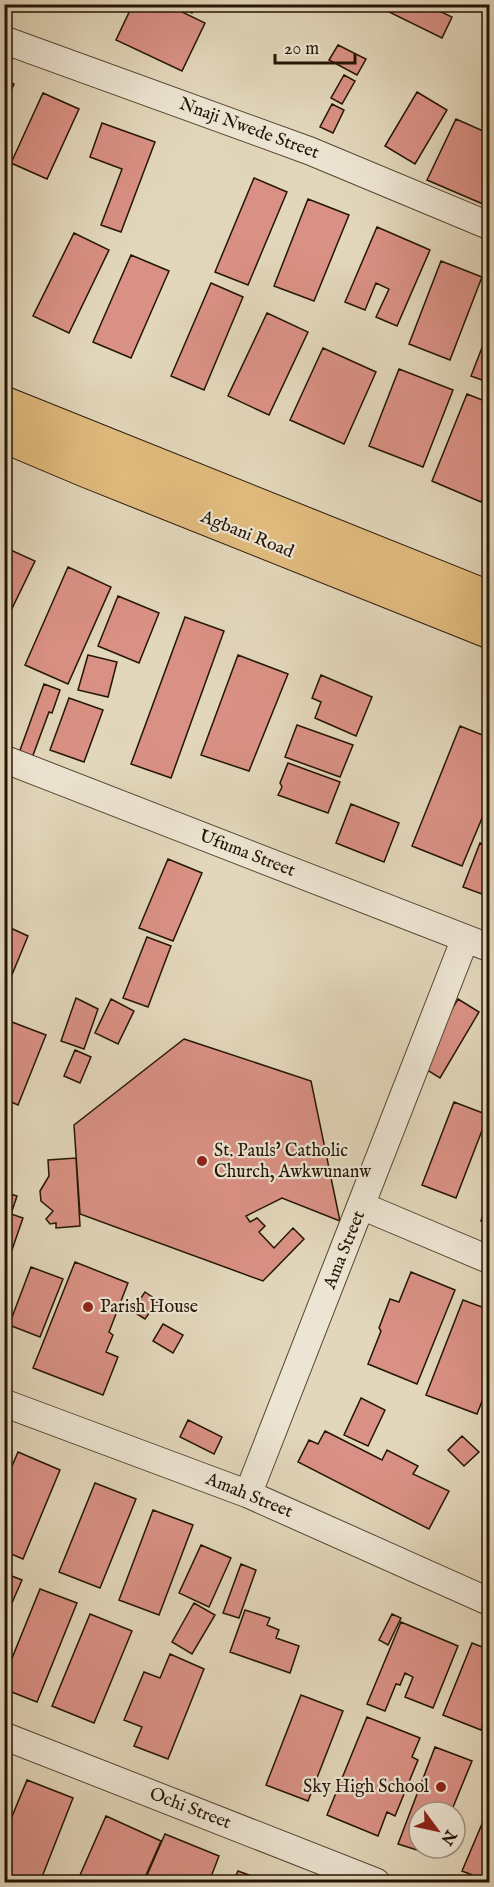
<svg xmlns="http://www.w3.org/2000/svg" width="494" height="1887" font-family="'IM FELL English',serif">
<rect width="100%" height="100%" fill="#e3d7bb"/>
<filter id="stains"><feTurbulence type="fractalNoise" baseFrequency=".00333" numOctaves="4"/><feColorMatrix values="0 0 0 0 .2 0 0 0 0 .09 0 0 0 0 .02 0 0 0 .5 -.17"/></filter>
<radialGradient id="worn" r=".72"><stop offset=".6" stop-color="#630" stop-opacity="0"/><stop offset="1" stop-color="#630" stop-opacity=".3"/></radialGradient>
<path fill="#da9185" stroke="#241505" stroke-width="1.5" d="M133,4H166L205,23L182,71L116,40Z
M175,4H197L192,13Z
M386,4H425L452,17L442,38L383,9Z
M338,45L366,59L357,75L329,60Z
M344,75L355,81L342,104L331,98Z
M4,79L14,84L4,105Z
M417,92L447,110L415,164L385,146Z
M43,93L79,109L47,179L11,163Z
M332,104L344,110L333,133L320,127Z
M456,119L490,134V207L427,180Z
M102,123L155,142L121,232L101,225L122,169L90,157Z
M254,178L287,192L248,285L215,272Z
M308,199L349,215L314,301L274,286Z
M377,227L430,250L397,326L376,317L389,289L376,283L365,310L345,302Z
M74,233L109,250L69,333L33,316Z
M131,255L169,271L131,358L93,342Z
M441,261L482,277L450,360L409,344Z
M211,283L243,297L204,390L171,376Z
M267,313L308,332L269,415L228,396Z
M490,327V383L471,376Z
M323,348L376,372L344,444L290,420Z
M399,369L453,390L423,467L369,446Z
M467,394L490,403V482L481,502L432,481Z
M4,547L35,561L4,625Z
M68,567L111,587L68,684L25,665Z
M118,596L159,613L139,663L98,646Z
M185,617L224,631L171,778L131,764Z
M88,655L117,662L108,697L78,690Z
M238,655L288,674L249,771L201,755Z
M321,675L372,697L356,736L315,718L321,702L312,698Z
M44,684L60,690L52,713L49,712L32,758L19,753Z
M69,698L103,710L84,762L50,750Z
M297,725L353,745L340,777L285,757Z
M460,726L490,738V799L462,866L412,846Z
M288,763L340,782L328,813L278,795L282,787L280,783Z
M351,804L399,823L384,862L336,843Z
M480,843L490,847V897L463,887Z
M168,859L202,873L173,941L139,928Z
M4,925L28,936L4,994Z
M147,937L171,946L148,1007L123,998Z
M76,998L98,1009L84,1049L61,1041Z
M111,999L134,1011L118,1044L95,1033Z
M458,999L479,1012L440,1078L419,1065Z
M4,1019L46,1035L18,1105L4,1099Z
M184,1039L311,1081L340,1221L282,1198L246,1216L250,1222L257,1218L265,1226L259,1232L274,1248L293,1228L304,1239L263,1281L80,1214L74,1125Z
M75,1050L91,1057L80,1083L64,1076Z
M454,1102L488,1115L456,1198L422,1185Z
M76,1158L80,1226L56,1228V1223L50,1224L46,1219L53,1211L41,1201L40,1191L49,1176L48,1160Z
M4,1192L17,1196L11,1214L23,1218L4,1273Z
M490,1194V1223L481,1221Z
M75,1262L128,1283L109,1332L113,1335L106,1352L118,1357L103,1395L33,1368Z
M31,1267L63,1279L40,1337L9,1325Z
M411,1272L455,1290L417,1384L368,1364L381,1331L379,1328L390,1299L399,1302Z
M145,1292L158,1301L145,1319L132,1311Z
M463,1300L490,1310V1398L488,1401L483,1399L477,1414L426,1395Z
M163,1324L183,1335L173,1353L153,1341Z
M361,1398L385,1410L368,1446L344,1435Z
M188,1420L222,1437L214,1454L180,1437Z
M325,1431L382,1460L387,1450L418,1466L413,1474L449,1491L429,1529L298,1462L309,1440L318,1444Z
M462,1436L479,1452L464,1466L448,1450Z
M18,1452L60,1470L23,1559L4,1551V1485Z
M95,1483L136,1499L100,1588L59,1572Z
M153,1510L193,1525L159,1615L119,1600Z
M201,1545L231,1558L209,1607L179,1593Z
M241,1564L256,1570L239,1618L223,1613Z
M4,1573L22,1580L4,1621Z
M40,1589L77,1603L37,1702L4,1689V1678Z
M194,1603L215,1615L192,1654L172,1642Z
M245,1610L270,1618L267,1625L279,1630L276,1638L299,1646L290,1673L230,1652Z
M90,1614L132,1631L94,1723L52,1706Z
M392,1614L401,1618L388,1645L379,1640Z
M401,1622L458,1646L433,1708L405,1697L413,1677L405,1673L400,1685L396,1684L385,1711L367,1704Z
M472,1643L490,1650V1716L487,1715L481,1730L443,1715Z
M170,1654L204,1669L168,1759L134,1746L142,1727L124,1720L144,1672L160,1678Z
M301,1695L343,1711L308,1801L266,1785Z
M367,1717L420,1738L412,1757L418,1760L395,1816L387,1812L378,1836L327,1815Z
M435,1747L472,1761L451,1812H419V1848H436L433,1855L398,1844Z
M27,1780L73,1798L40,1882H12L4,1880V1836Z
M490,1805V1882L462,1871Z
M106,1816L161,1841L143,1882H77Z
M165,1834L219,1856L209,1882H144Z
M238,1871L268,1882H233Z"/>
<g fill="none" stroke-linecap="round" stroke-linejoin="round">
<g stroke="#544632" stroke-width="29">
<path id="street" d="M4,40L310,151L490,226
M4,759L490,948
M362,1206L490,1260
M4,1403L248,1494L490,1602
M248,1494L465,939
M4,1736L376,1882"/>
</g>
<g stroke="#241505" stroke-width="35">
<path id="primary" d="M4,403L490,598
M4,436L87,471L490,632"/>
</g>
<use href="#street" stroke="#ede5d3" stroke-width="27"/>
<use href="#primary" stroke="#e2bc7e" stroke-width="33"/>
</g>
<g fill="#8f2418" stroke="#ede5d3" stroke-width="2">
<circle cx="202" cy="1161" r="6"/>
<circle cx="88" cy="1307" r="6"/>
<circle cx="441" cy="1787" r="6"/>
</g>
<g text-anchor="middle" dominant-baseline="central" stroke-width="4.5" stroke-linejoin="round" paint-order="stroke">
<g font-size="18" fill="#241505" stroke="#ede5d3">
<text transform="translate(249 129) rotate(20)">Nnaji Nwede Street</text>
<text transform="translate(247 535) rotate(22)">Agbani Road</text>
<text transform="translate(247 854) rotate(21)">Ufuma Street</text>
<text transform="translate(345 1250) rotate(-68)">Ama Street</text>
<text transform="translate(249 1496) rotate(22)">Amah Street</text>
<text transform="translate(190 1809) rotate(21)">Ochi Street</text>
</g>
<g font-size="18" fill="#241505" stroke="#ede5d3" text-anchor="start">
<text x="214" y="1151">St. Pauls' Catholic<tspan x="214" dy="21">Church, Awkwunanw</tspan></text>
<text x="100" y="1307">Parish House</text>
<text x="429" y="1787" text-anchor="end">Sky High School</text>
</g>
</g>
<rect width="494" height="1887" fill="none" stroke="#e3d7bb" stroke-width="24"/>
<rect x="6" y="6" width="482" height="1875" fill="none" stroke="#241505" stroke-width="3"/>
<rect x="12" y="12" width="470" height="1863" fill="none" stroke="#241505" stroke-width="1.5"/>
<g transform="translate(437 1830) rotate(123)"><circle r="28" fill="#ede5d3" stroke="#9d9281" stroke-width="1.5"/>
<path d="M0-4.5L10 22L0 15L-10 22Z" fill="#8f2418"/>
<text y="-9" font-size="16" font-weight="bold" text-anchor="middle" fill="#241505">N</text>
</g>
<path d="M275 54v9h80v-9" fill="none" stroke="#241505" stroke-width="3"/>
<text x="284" y="54" font-size="18" fill="#241505" stroke="#ede5d3" stroke-width="4.5" paint-order="stroke">20 m</text>
<rect width="100%" height="100%" filter="url(#stains)"/>
<rect width="100%" height="100%" fill="url(#worn)"/>
</svg>
